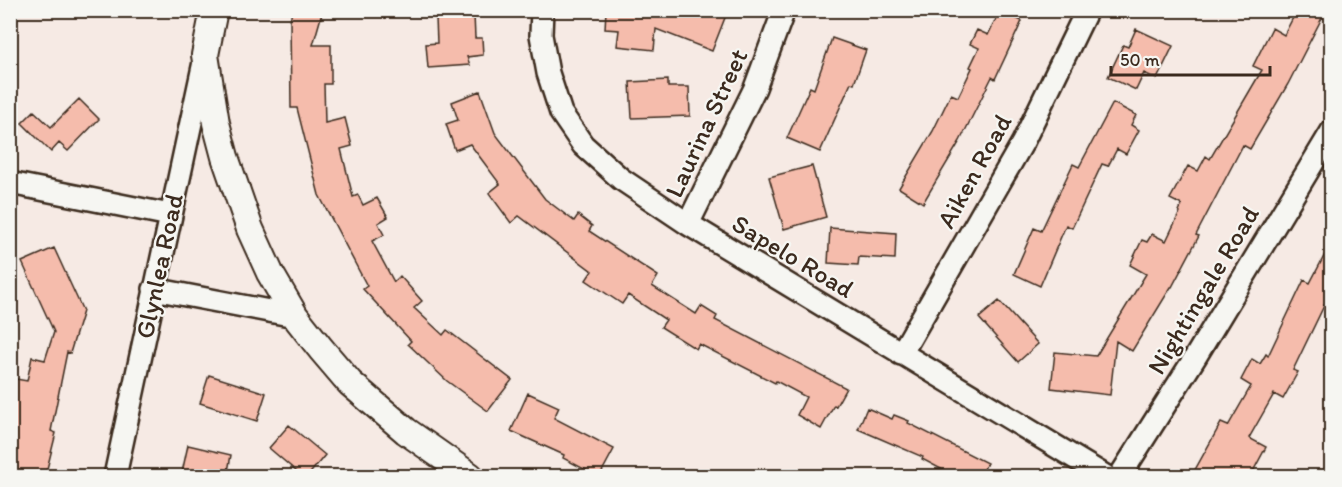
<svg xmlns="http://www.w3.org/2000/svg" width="1342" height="487" font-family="Itim,sans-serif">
<rect width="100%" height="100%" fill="#f6eae4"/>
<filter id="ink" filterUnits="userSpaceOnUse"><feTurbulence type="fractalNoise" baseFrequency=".0167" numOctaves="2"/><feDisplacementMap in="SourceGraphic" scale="12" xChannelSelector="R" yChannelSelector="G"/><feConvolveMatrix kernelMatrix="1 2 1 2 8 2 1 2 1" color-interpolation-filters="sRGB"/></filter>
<g filter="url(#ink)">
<path fill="#f5bcac" stroke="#3b2a1e" stroke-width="1.5" d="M292,10H323L313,45H331V84H324L325,123L345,118L352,146L341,149L353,197L358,195L363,205L377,198L388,217L378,223L384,235L372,241L394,282L400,276L422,301L414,308L443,335L447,330L512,380L488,411L447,381L408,344L411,341L363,289L367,286L319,195L297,108H291L290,21Z
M606,10H728L712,51L656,29L654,50L617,46L619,30L605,29Z
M1297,10H1326L1288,84L1250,149L1243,145L1196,235L1199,236L1172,287H1171L1132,351L1116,341L1110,395L1051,388L1055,352L1096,356L1146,274L1130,265L1142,240L1147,242L1152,234L1166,241L1180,212L1179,211L1182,205L1170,199L1188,166L1198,171L1206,156L1210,159L1262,70L1253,66L1272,28L1284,35Z
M1000,11L1022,21L995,79L992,77L960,141L923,203L899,188L933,131L951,94L958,97L972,68L970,67L979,48L970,44L977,30L988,35Z
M474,15L475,38H482L483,55L467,57L470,65L428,68L426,44L437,43L436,18Z
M1136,29L1173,46L1157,79L1144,73L1136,90L1108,77L1123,45L1128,47Z
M832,38L866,50L854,84L851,83L820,152L787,138L810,87L814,89Z
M668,80V87H689L690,116L632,118L630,82Z
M480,91L495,133L545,199L574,221L578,215L592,226L589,231L658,276L652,286L696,314L701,306L717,316L715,320L846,388L836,406L834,405L821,429L797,415L806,397L776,381L775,383L699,344L696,349L661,327L666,320L628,295L622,304L586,280L592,271L519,216L511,223L489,193L500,184L470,144L455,150L446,124L458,120L452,102Z
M79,99L99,119L68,151L59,143L51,152L22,123L34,111L51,127Z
M1113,103L1136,115L1131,125L1139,130L1126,154L1117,149L1108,166L1102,164L1072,228L1066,225L1040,286L1014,274L1034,228L1041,231L1073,164L1079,167Z
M812,166L826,217L784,229L769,177Z
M830,228L896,233L895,259L859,257L858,265L828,263Z
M1332,241V289L1293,370L1298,372L1283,399L1274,394L1249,438L1266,447L1250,477H1191L1221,423L1228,426L1251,386L1241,380L1252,359L1260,364L1266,354L1268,356L1304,280L1310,283Z
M54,248L83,311L70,353L67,352L51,431L56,433L45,477H14L17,467L10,466V378L27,381L32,357L45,360L54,332L22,262Z
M999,301L1038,344L1018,362L979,318Z
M209,375L266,393L257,421L200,403Z
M528,393L559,407L554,418L614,449L599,477L563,458L564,455L511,431Z
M867,408L892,419L894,415L909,421L908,423L987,463L980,477H956L922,459L923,457L858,429Z
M289,425L325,455L307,477H303L269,448Z
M188,445L231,455L227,477H181Z"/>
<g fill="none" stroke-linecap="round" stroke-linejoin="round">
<g stroke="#3b2a1e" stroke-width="26">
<path id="minor" d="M542,10L541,35L548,73L561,113L583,145L621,179L688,224L1105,476
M10,183L170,215
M688,224L755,88L784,10
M154,289L295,316
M901,354L1023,142L1087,10
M115,476L204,62
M1120,476L1196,356L1332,131"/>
</g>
<g stroke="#3b2a1e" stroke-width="30">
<path id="tertiary" d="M214,10L205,55L216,123L225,157L250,229L270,273L295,316L321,349L350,383L406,431L470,476"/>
</g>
<use href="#minor" stroke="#f6f6f2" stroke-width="21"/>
<use href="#tertiary" stroke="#f6f6f2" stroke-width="26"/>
</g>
</g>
<g text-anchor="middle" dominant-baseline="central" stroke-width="4.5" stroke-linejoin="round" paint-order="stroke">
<g font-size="26" fill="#3b2a1e" stroke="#f6f6f2">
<text transform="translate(706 123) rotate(-65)">Laurina Street</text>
<text transform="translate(974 171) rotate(-61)">Aiken Road</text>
<text transform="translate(793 256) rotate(31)">Sapelo Road</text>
<text transform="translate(159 266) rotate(-78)">Glynlea Road</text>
<text transform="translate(1203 290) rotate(-59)">Nightingale Road</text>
</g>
</g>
<rect width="1342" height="487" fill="none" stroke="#f6f6f2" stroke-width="36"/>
<rect x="18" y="18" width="1306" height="451" fill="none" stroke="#3b2a1e" stroke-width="2" filter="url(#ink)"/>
<path d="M1111 66v9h159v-9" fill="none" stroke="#3b2a1e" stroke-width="3"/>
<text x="1120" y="66" font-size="18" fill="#3b2a1e" stroke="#f6f6f2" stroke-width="4.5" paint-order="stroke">50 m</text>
</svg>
